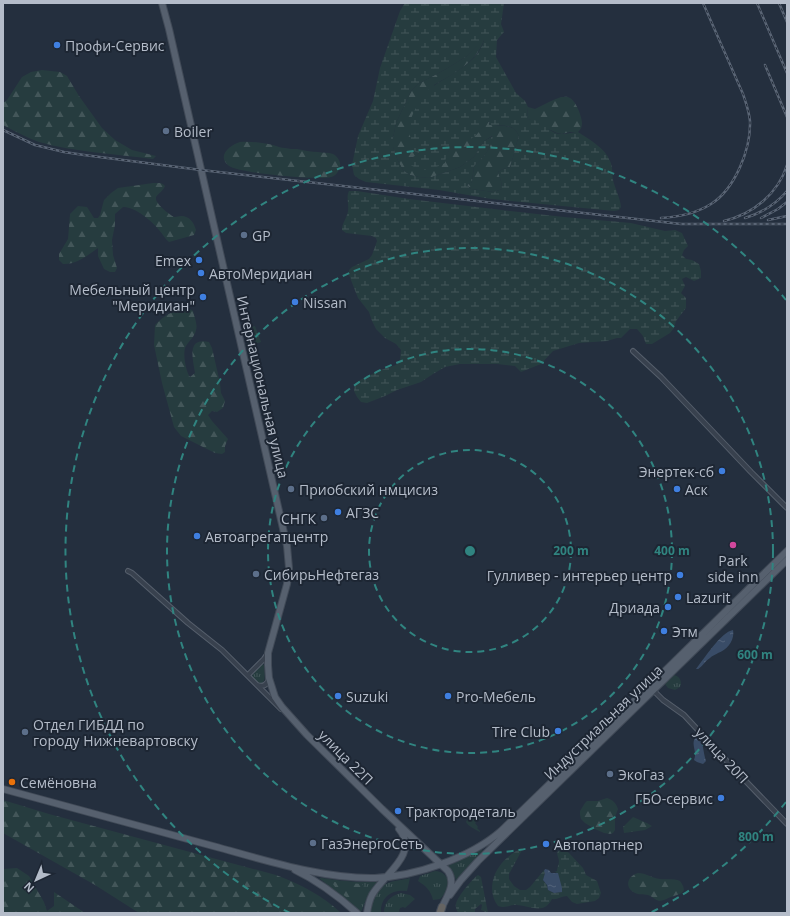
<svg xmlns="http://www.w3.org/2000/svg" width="790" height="916" font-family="'Open Sans',sans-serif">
<defs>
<pattern id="grass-tufts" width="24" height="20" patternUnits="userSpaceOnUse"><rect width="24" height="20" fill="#263c3f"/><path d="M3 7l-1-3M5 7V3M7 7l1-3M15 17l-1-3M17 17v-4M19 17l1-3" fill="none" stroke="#435659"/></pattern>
<pattern id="forest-firs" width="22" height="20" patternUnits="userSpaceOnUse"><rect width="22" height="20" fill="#263c3f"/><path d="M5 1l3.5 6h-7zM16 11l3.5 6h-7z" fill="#435659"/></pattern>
<pattern id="wetland-marsh" width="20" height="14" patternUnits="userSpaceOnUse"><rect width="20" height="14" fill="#263c3f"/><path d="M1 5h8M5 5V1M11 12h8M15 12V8" fill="none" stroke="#435659"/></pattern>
<pattern id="water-ripples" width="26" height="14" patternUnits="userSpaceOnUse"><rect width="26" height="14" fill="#394c67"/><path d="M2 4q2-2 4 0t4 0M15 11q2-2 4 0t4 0" fill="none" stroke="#53647b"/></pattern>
</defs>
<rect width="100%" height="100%" fill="#242f3e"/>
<path fill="url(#grass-tufts)" d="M255,326L261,342L251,345L247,328Z
M261,664L264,665C264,672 267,681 261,684L256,682L252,676L254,673Z
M673,675C679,675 683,682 680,687L675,690L668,688L665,684Z
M477,810L482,815L480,818V819L475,823L478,827L477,828L480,831V832C475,829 469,827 466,822L467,820Z
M480,850H483L456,880L453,873L448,866Z
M435,871C444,871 451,879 447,888C446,892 443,896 440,899L433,900C431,891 426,886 418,881L420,876Z
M319,878H322C334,880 346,881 358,882C364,882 371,880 377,882L368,895L361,912L360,911L348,901Z
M410,878L407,891C392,889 380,897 381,913H371C371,901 376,888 388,883C395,880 403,880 410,878Z
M401,893L410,895L415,899L405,908L403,907L400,908L399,911L400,913H384C384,902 390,896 401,893Z"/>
<path fill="url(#forest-firs)" d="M484,39C478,62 453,74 434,85L419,153L416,156L410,158L446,155L451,147L456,142L478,132L486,123L490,121L489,124C497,126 511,125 515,130C517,132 518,134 519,136C515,146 514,157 510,167L503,169L498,172L501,181L502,189L494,192L471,189L467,185L472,182L474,166C483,158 492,148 492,136L484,141L474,157L460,167L441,174L429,178L419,177L410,175L403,170L398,161L393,147V138L396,123L411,91L418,84L446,69L467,56Z
M42,70L60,72L67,76L79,96L102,128L115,140L132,150L156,156L153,159C116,154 75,152 39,142C27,138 15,131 3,125V103L7,100L22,77L31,72Z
M561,97C564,97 567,96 570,98C576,101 582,117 582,123C582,127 581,129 578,132H570L562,134L557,133L548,129L536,121L527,119L528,107L535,109L551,101Z
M240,142C251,141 263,143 273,145C277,146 281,148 285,148C289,149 293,149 297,149C304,150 311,152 318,152C323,153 328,152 333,154C337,156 341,161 340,166C339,171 336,176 331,177C319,181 239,173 229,166C216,156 230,145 240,142Z
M153,183C158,183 162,182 165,186C163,191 159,193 156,197C156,200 156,201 158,203C159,206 172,217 175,217C177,217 179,216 181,216C190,216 194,223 196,230L194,235L169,242C165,239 163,234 159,230C152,221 134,206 123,207L115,214V225L112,240L113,255L117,268L115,272H110L104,269L98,256V248C88,255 76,265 63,264L59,260V254L68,239L70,214L78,206L87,207L94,218H98L100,215L104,200L111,193L118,188Z
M190,309L193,311C194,316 198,325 196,330C195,336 189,341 186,346C182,352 186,372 190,377L195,373C193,359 186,337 209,342L212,348L220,383L221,393L225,401L223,408L217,412L212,411L208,415L212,421L228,439L225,446V452L222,454L215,453L181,436L174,427L162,383L154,345L155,325C168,312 172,312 190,309Z
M607,798C613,800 616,803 618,809L615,817V830L613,833L610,834L604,833L595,829L585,823L581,819L580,815V811L585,803L587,801H598Z
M3,800L49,814L276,875C300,884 322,895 341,913H139L95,885L3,833Z
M633,817C639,820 646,822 652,826L645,830L624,833L623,827Z
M17,868L29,876L44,902L47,911L54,906V892L85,913H3V869Z
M638,873C646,873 652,878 660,879C668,880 672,878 680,881C687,891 684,893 674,896C669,897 664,901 659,901C655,900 652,896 648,895C643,894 639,895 635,893C624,888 627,876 638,873Z
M334,882L362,884C368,891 361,901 353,900C348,900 335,888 333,884Z"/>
<path fill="url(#wetland-marsh)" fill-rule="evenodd" d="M405,3H504L501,24L504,32L497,40L496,57L516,93L525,101L528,107L527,119C530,119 534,120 537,121C545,125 553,135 562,134C567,134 573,132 578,132C590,140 605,148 610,161C613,167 612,174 613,180C615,189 620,197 621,207L619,210L614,211L491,199L439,190L366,182L359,179L354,175L352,165L358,136L373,101L380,68L400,11ZM484,40C477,68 441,76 423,95C420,98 418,102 417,106C407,123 408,133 414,151L419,153C415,157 411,157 407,162C420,174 431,170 445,163C446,152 452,143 463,140C465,140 470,140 472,138C479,135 482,125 490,121L489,125C497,126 510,124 515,130C517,132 518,134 519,136C515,146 514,157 510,167L503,169L498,172L501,181L502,189L494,192L471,189L467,185L472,182L474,166C484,158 491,148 493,136L484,141L474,157L460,167L441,174L429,178L419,177L410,175L403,170L398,161L393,147V138L396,123L411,91L418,84L446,69L467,56Z
M349,191H357L409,199L502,210L564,217L631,223L665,231L675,230L682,233L688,246L684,250L682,255L686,259L692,260L699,264L701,271V278L694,281L686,277L682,279L685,286L681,293L686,298V308L676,321L674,328L670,333L652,344H646L643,336L637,329H630L621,338H617L607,341L579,343L553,351L541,364L521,372L515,366L497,364H460L445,367L433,374L421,382L397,390L385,396L367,403L361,402L357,397L354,391L355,384L360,380L378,371L396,365L400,360L401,350L396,344L385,338L376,329L372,321L369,312L358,298L349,275V270L352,267L369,259L372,255L377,241L376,238L372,236L346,233L342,230C342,223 347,218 348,211C349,204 346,196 349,191Z
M521,848H522V850L509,874V879L514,886L520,890H526L530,887L544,870L545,873L543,880L547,885L548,890L554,893L560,892L556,872H554L557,871C557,868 559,864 559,861C558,854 554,853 562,849L565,850L569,853L583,868L586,875L597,881L601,893L599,898L595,901L577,904L572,902L567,896C562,896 557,900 552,899C544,915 531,906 517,905C511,904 507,909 498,906C489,895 491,878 499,867C504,859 513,853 521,848Z
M478,875L481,877L488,913L481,910L482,905L481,904L475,909V913H458C457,910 455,907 456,904C457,897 473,878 478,875Z"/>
<path fill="url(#water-ripples)" d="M733,630C735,640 727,650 718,653C715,655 713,655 710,658C705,661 703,666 698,669H696C704,659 721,632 733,630Z
M697,736C704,741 703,753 706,761L703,764L697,762L694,760C698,751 689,743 697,736Z
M545,869L549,870L551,873H558L562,888V892L554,893L548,890L547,885L543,880L545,873L544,871Z"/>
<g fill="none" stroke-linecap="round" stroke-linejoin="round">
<g stroke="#565f6c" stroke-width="6">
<path id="minor" d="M633,351L661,377L751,472L787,508
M128,571L132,573L188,623L222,650L281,709
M248,675L264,659L268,653
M257,685C263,687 267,685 269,679
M653,690L663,700L684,715L737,772L787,824"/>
</g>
<g stroke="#414a57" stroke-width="8">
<path id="primary" d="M162,3L169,29L287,546L289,568L287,584L268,653V665L269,678L275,697L282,707L307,735L382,809L448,871C456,883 448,895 442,907
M3,789C73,808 143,827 213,846C265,860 322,879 375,878C416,876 470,858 501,831L568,766L787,551
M295,870C318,881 338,896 357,913
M450,895L461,880L478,861L787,560
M367,913C368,906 369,901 372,895C383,875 420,854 399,829"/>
</g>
<g stroke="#434c59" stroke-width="9">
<path id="trunk" d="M440,913L442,907"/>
</g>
<use href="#minor" stroke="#38414e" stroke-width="4"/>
<use href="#primary" stroke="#56606e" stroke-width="6"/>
<use href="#trunk" stroke="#656462" stroke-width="7"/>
<g stroke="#5a6575" stroke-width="2.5">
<path id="rail" d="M757,3L787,73
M779,3L787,22
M765,65L787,117
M3,130L35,145L64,152L84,155L201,170L681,224H787
M661,218C677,217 697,213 711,204C735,189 751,149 750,121C749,111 746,103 743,94L703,3
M745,218C762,213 776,204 787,191
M761,218L778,209L787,202
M768,220L787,216
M724,221C753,214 778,194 787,165"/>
</g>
<use href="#rail" stroke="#1d2633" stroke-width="1" stroke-dasharray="3" stroke-linecap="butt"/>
</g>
<g fill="none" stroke="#308480" stroke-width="2" stroke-dasharray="7 5">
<circle cx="470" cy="551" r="101"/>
<circle cx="470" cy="551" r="202"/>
<circle cx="470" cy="551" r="303"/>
<path d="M786 802A404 404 0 0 1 650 913M290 913A404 404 0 1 1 786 300"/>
</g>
<g fill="#3f7fe0" stroke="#1d2633" stroke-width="1.5">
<circle cx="57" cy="45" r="4"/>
<circle cx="199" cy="260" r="4"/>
<circle cx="201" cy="273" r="4"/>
<circle cx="203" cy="297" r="4"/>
<circle cx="295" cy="302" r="4"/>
<circle cx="722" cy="471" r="4"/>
<circle cx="677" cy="489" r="4"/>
<circle cx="338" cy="512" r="4"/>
<circle cx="197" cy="536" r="4"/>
<circle cx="680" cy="575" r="4"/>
<circle cx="678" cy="597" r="4"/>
<circle cx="668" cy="607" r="4"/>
<circle cx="664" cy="631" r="4"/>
<circle cx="338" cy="696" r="4"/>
<circle cx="448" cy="696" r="4"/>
<circle cx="558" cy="731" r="4"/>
<circle cx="721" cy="798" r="4"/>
<circle cx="398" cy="811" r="4"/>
<circle cx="546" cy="844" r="4"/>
</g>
<g fill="#5c6f8a" stroke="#1d2633" stroke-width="1.5">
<circle cx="166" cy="131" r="4"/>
<circle cx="244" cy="235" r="4"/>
<circle cx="291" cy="489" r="4"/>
<circle cx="324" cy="518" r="4"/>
<circle cx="256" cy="574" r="4"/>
<circle cx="25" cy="732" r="4"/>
<circle cx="610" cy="774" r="4"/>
<circle cx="313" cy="843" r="4"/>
</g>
<circle fill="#d1479c" stroke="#1d2633" stroke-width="1.5" cx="733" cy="545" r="4"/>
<circle fill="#e8710a" stroke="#1d2633" stroke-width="1.5" cx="12" cy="782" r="4"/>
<g text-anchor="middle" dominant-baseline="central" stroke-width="4" stroke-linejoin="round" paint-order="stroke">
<g font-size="14" fill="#b4bcc9" stroke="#1d2633" text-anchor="start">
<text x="65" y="45">Профи-Сервис</text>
<text x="174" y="131">Boiler</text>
<text x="252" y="235">GP</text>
<text x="191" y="260" text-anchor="end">Emex</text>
<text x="209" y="273">АвтоМеридиан</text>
<text x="195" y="289" text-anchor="end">Мебельный центр<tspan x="195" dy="16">"Меридиан"</tspan></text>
<text x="303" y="302">Nissan</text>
<text x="714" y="471" text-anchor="end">Энертек-сб</text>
<text x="299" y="489">Приобский нмцисиз</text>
<text x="685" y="489">Аск</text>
<text x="346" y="512">АГЗС</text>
<text x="316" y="518" text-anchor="end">СНГК</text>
<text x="205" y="536">Автоагрегатцентр</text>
<text x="733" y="560" text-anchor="middle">Park<tspan x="733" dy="16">side inn</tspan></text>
<text x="264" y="574">СибирьНефтегаз</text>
<text x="672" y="575" text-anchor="end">Гулливер - интерьер центр</text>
<text x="686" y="597">Lazurit</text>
<text x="660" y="607" text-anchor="end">Дриада</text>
<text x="672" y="631">Этм</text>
<text x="346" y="696">Suzuki</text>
<text x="456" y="696">Pro-Мебель</text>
<text x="33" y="724">Отдел ГИБДД по<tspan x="33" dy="16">городу Нижневартовску</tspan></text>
<text x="550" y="731" text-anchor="end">Tire Club</text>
<text x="618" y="774">ЭкоГаз</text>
<text x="20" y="782">Семёновна</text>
<text x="713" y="798" text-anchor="end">ГБО-сервис</text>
<text x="406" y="811">Трактородеталь</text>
<text x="321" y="843">ГазЭнергоСеть</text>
<text x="554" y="844">Автопартнер</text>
</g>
<g font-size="14" fill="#b4bcc9" stroke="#1d2633">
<text transform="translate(263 387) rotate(77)">Интернациональная улица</text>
<text transform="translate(603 722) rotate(-44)">Индустриальная улица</text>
<text transform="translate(722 755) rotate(47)">улица 20П</text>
<text transform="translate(346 757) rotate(45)">улица 22П</text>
</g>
</g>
<circle cx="470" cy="551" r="6" fill="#308480" stroke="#1d2633" stroke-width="2"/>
<g font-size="12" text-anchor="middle" font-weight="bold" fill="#308480" stroke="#1d2633" stroke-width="4" stroke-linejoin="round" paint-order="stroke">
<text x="571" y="555">200 m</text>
<text x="672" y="555">400 m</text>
<text x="755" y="659">600 m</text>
<text x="756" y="841">800 m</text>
</g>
<rect width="790" height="916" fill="none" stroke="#b4bcc9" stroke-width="8"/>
<g transform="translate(36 880) rotate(224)" stroke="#1d2633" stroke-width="3" paint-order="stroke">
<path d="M0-3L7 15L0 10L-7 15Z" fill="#b4bcc9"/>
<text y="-6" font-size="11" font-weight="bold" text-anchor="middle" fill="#b4bcc9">N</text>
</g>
</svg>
